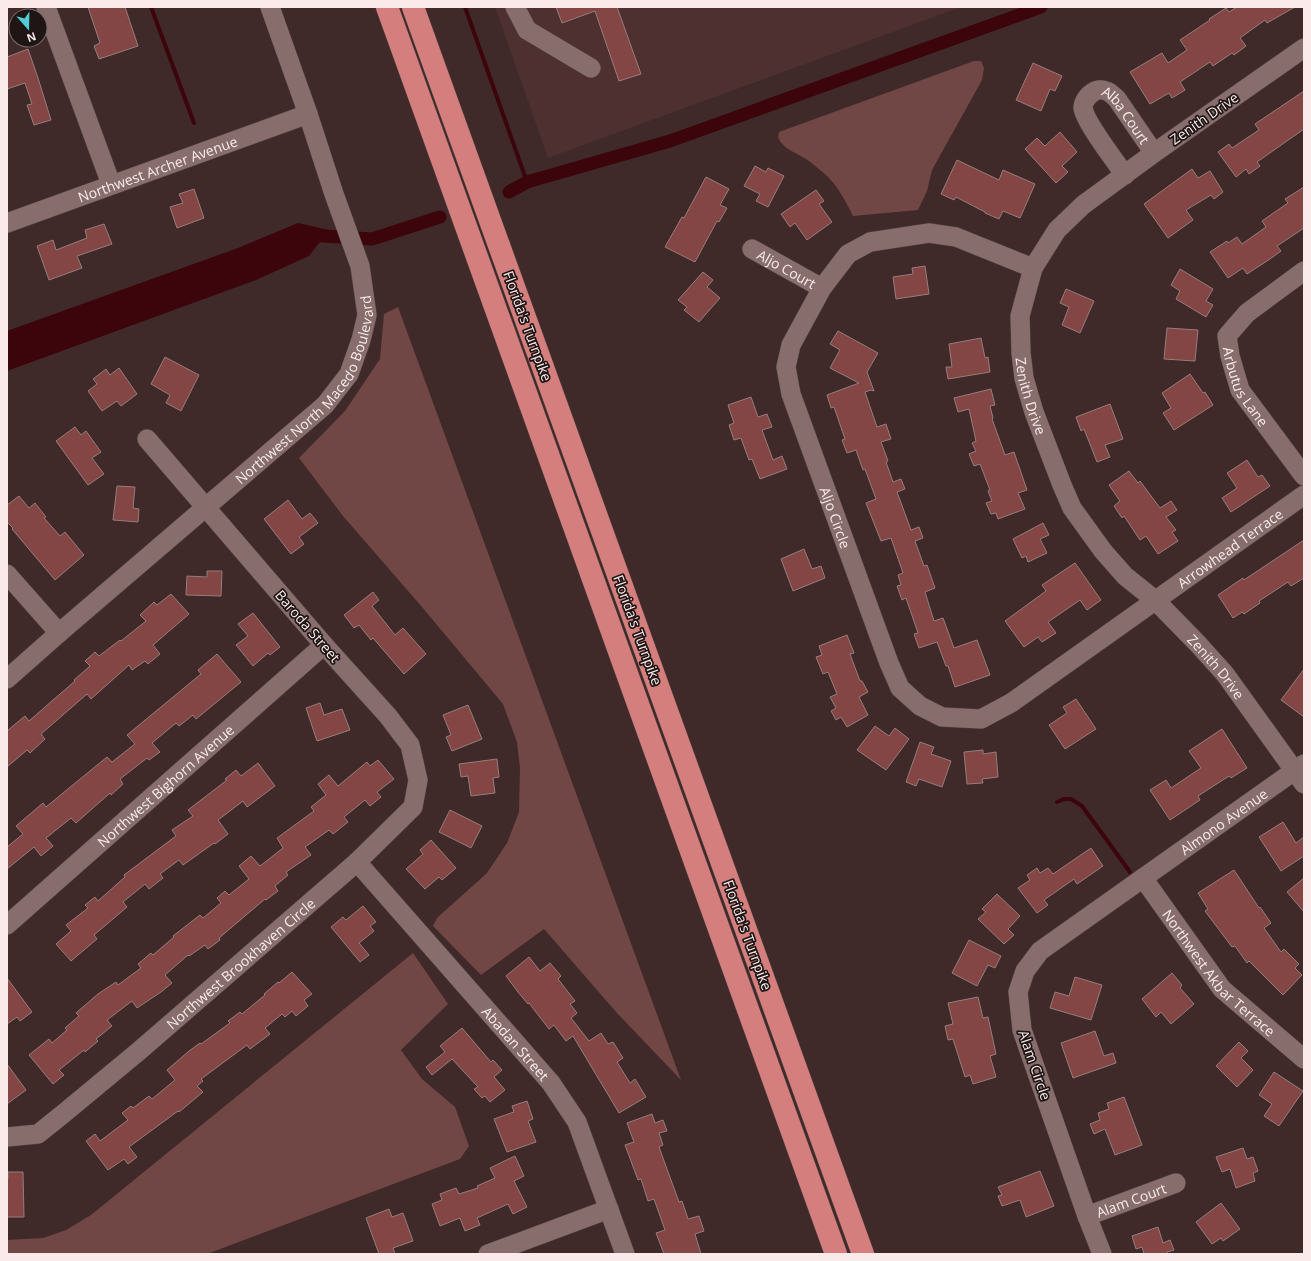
<svg xmlns="http://www.w3.org/2000/svg" width="1311" height="1261" font-family="'Open Sans',sans-serif">
<rect width="100%" height="100%" fill="#3f2a29"/>
<path fill="#4d302f" d="M495,7H961L548,158Z"/>
<path fill="#714746" d="M974,61H981L984,68L982,80L932,170L927,191L918,210L853,216C846,202 839,188 828,177C822,171 815,166 809,161C798,153 783,150 778,137L779,132Z
M398,307L681,1080L617,1013L544,929L481,975L433,926L437,918L487,873L507,843L519,812L520,768L517,742L503,704L422,607L343,516L299,458L345,411L380,359L384,314Z
M413,953L448,1004L401,1050L422,1079L455,1107L469,1146L460,1159L207,1254H7V1240L43,1238L66,1230L91,1215Z"/>
<path fill="#3c050b" d="M298,223L329,230L309,256L256,280L7,371V331L238,248Z"/>
<g fill="none" stroke-linecap="round" stroke-linejoin="round">
<path stroke="#3c050b" stroke-width="4" d="M151,7L194,123
M465,7L527,182
M1057,802L1064,799H1071L1082,806L1130,872"/>
<path stroke="#3c050b" stroke-width="13" d="M509,192L527,182L670,141L1041,7
M307,235L372,239L440,217"/>
</g>
<path fill="#834645" stroke="#967d7b" d="M88,7H125L138,46L99,59L94,46L100,43Z
M556,7H617L641,74L619,81L595,11L562,23Z
M1237,7H1295L1267,23L1265,20L1240,38L1246,46L1234,55L1232,53L1213,66L1210,62L1180,82L1185,90L1172,98L1169,93L1150,104L1130,72L1162,53L1168,63L1187,50L1180,40L1210,20L1209,19L1226,8L1229,12Z
M28,49L38,78L51,120L34,125L27,105L32,104L25,83L7,89V57Z
M1033,63L1062,76L1055,91L1050,89L1041,111L1016,100Z
M1304,91V129L1257,162L1260,166L1249,174L1246,169L1236,177L1218,152L1229,144L1232,148L1259,130L1255,124Z
M1060,132L1077,152L1062,166L1068,172L1056,183L1025,149L1037,138L1045,146Z
M957,160L999,180L1003,170L1035,184L1020,218L1003,211L999,219L985,213V212L956,197L954,200L941,194Z
M755,166L766,172L768,168L784,176L768,207L756,201L760,194L744,186Z
M1192,169L1198,178L1210,171L1223,192L1214,199L1211,195L1186,210L1193,220L1168,238L1144,204Z
M706,177L729,189L720,205L727,208L719,222L717,221L695,262L665,247L682,217L684,218Z
M1304,187V228L1277,246L1281,251L1270,259L1247,274L1243,268L1228,278L1210,252L1227,241L1228,243L1237,237L1242,244L1266,227L1262,221L1288,203L1285,199Z
M194,189L204,218L177,228L170,207L183,203L179,194Z
M816,190L824,201L819,204L832,222L807,240L795,223L790,227L781,214Z
M104,224L112,244L77,256L82,268L49,280L37,246L53,240L56,250L87,238L85,230Z
M925,266L929,294L896,299L893,277L913,274L912,268Z
M1180,269L1213,289L1206,301L1213,305L1206,317L1176,299L1180,291L1171,285Z
M703,272L713,280L707,287L720,298L699,322L684,310L687,307L678,300Z
M1066,289L1094,301L1080,333L1062,325L1069,307L1060,303Z
M1167,328L1198,330L1195,361L1164,359Z
M838,331L878,353L867,372L874,391L871,390L865,392L877,427L886,424L891,439L881,442L888,461L886,462L893,482L901,479L905,489L897,492L911,530L919,527L923,538L915,541L924,566L927,565L935,588L925,592L934,621L943,618L954,648L977,640L990,675L955,687L948,666H946L937,642L919,648L914,634L918,633L906,598L902,600L897,586L901,585L898,575L903,573L891,538L881,541L866,503L876,499L865,469L863,470L856,450L847,453L842,440L845,439L834,407L831,408L827,395L859,383L830,368L840,350L830,344Z
M981,338L985,358L988,357L990,372L948,379L946,367H952L949,344Z
M165,357L199,375L181,411L166,403L170,395L151,384Z
M119,368L137,394L121,406L117,401L102,411L88,391L97,384L93,379L106,369L110,375Z
M1190,374L1203,393L1205,392L1213,405L1174,430L1163,413L1171,408L1162,393Z
M991,389L995,405L990,406L993,418L992,419L1005,455L1014,452L1027,490L1018,493L1025,509L998,519L996,513L991,514L986,503L992,501L988,491L990,490L980,464L974,466L969,454L976,451L972,443L976,441L969,409L958,412L954,398Z
M751,397L758,417L767,414L772,427L762,430L773,460L782,456L787,469L760,479L752,459L749,460L741,438L734,440L729,425L734,423L728,405Z
M1110,404L1123,439L1105,445L1110,457L1097,462L1084,429L1081,431L1076,417Z
M75,427L81,435L86,431L101,452L92,458L104,474L88,485L56,441Z
M1247,460L1258,477L1262,475L1270,486L1231,512L1222,498L1237,488L1227,473Z
M1129,471L1138,483L1140,481L1160,508L1171,501L1177,510L1166,517L1176,530L1172,532L1178,541L1158,554L1146,536L1140,540L1124,516L1122,518L1114,506L1120,501L1109,485Z
M117,486L135,487L133,508L139,509L138,522L113,520Z
M19,496L29,508L35,503L46,517L44,518L60,536L65,532L84,555L55,580L12,529L13,528L7,522V505Z
M288,500L302,519L310,513L318,523L299,537L304,544L291,554L264,519Z
M1043,523L1049,535L1040,539L1047,553L1028,562L1026,556L1022,558L1013,539Z
M1304,540V578L1291,586L1288,582L1259,601L1260,603L1244,614L1242,612L1233,618L1218,595L1243,578L1244,580Z
M804,549L812,569L821,566L825,578L793,591L781,559Z
M1075,563L1101,600L1087,610L1080,600L1048,622L1056,633L1042,642L1038,637L1024,647L1005,621L1046,591L1042,585Z
M207,571H222L221,596L186,595L187,576L207,577Z
M373,592L379,600L372,606L395,635L403,628L426,654L404,674L373,638L371,640L359,625L354,628L344,615Z
M171,594L189,614L153,645L160,654L148,664L145,661L132,670L129,665L91,699L87,694L41,734L45,739L30,753L27,750L7,767V731L25,716L29,721L75,681L74,680L90,666L85,661L95,652L99,656L120,640L121,641L146,621L140,615L154,602L157,605Z
M253,613L280,647L270,655L268,653L253,666L236,645L248,636L238,624Z
M847,635L854,653L850,654L860,681H862L868,692L859,697L868,715L847,727L841,717L836,720L831,711L836,708L830,697L837,694L828,672L823,674L816,657L822,655L819,646Z
M217,654L241,682L196,719L193,715L179,726L176,723L152,743L160,752L149,760L147,758L120,779L123,784L111,795L110,793L76,823L71,818L46,838L53,846L41,856L34,847L7,869V847L23,834L16,826L43,803L46,807L107,757L112,762L135,744L127,735L201,674L198,670Z
M1304,669V717L1281,700Z
M1076,699L1096,729L1065,749L1049,725L1067,713L1063,707Z
M320,703L324,715L342,709L350,730L317,741L306,708Z
M468,705L482,739L452,751L446,737L451,735L443,715Z
M875,726L889,736L895,728L909,739L886,770L857,750Z
M1222,729L1247,768L1231,778L1229,776L1198,796L1200,800L1170,820L1150,790L1166,780L1171,788L1201,768L1189,751Z
M920,742L934,747L931,754L951,761L942,787L919,779L916,786L906,782Z
M983,750V754L996,752L998,777L982,779L983,783L967,784L964,752Z
M497,759L499,777L493,778L495,793L471,796L468,776L461,777L459,764Z
M378,760L394,779L377,792L381,797L370,806L365,800L344,817L348,822L333,834L329,830L305,847L311,855L286,872L288,875L275,886L278,891L266,900L265,899L219,938L220,940L208,949L205,945L189,956L188,955L165,975L172,983L161,992L137,1008L132,1001L107,1020L112,1026L96,1039L98,1041L85,1052L84,1050L59,1070L64,1075L53,1084L29,1055L49,1039L52,1043L67,1030L65,1028L79,1016L76,1013L98,994L116,982L118,985L141,968L138,964L151,953L153,955L174,937L173,936L200,915L203,918L221,903L217,898L225,891L229,895L249,879L239,866L251,856L260,866L283,848L277,838L314,811L311,807L326,795L318,784L329,775L338,786L367,762L370,766Z
M258,763L275,786L247,807L243,801L218,820L228,834L215,844L214,843L183,865L179,860L160,874L163,878L149,889L145,884L123,902L127,907L94,935L97,939L71,961L56,944L71,931L66,925L88,908L85,905L95,897L98,901L125,877L124,875L176,836L172,830L193,816L188,810L227,780L225,779L236,770L241,776Z
M450,810L482,826L471,848L439,832Z
M1283,822L1296,843L1304,837V856L1281,871L1259,837Z
M431,840L456,868L442,880L439,877L425,889L406,869L423,854L420,850Z
M1091,848L1103,866L1077,884L1074,879L1044,900L1048,905L1037,913L1018,888L1030,880L1027,875L1037,868L1040,873L1048,868L1053,874Z
M1234,870L1259,908L1260,907L1271,923L1264,928L1281,952L1284,949L1299,964L1295,968L1302,975L1283,995L1249,961L1247,963L1235,946L1232,947L1205,911L1208,909L1198,893Z
M1304,878V912L1287,892Z
M997,894L1020,916L1008,929L1014,935L1004,944L978,919L986,912L982,909Z
M363,906L376,922L370,926L374,931L359,943L369,955L360,962L331,927L343,917L346,920Z
M969,940L1001,956L995,968L988,965L977,986L952,973Z
M529,957L540,971L550,963L561,976L558,979L575,1001L570,1004L577,1013L571,1018L589,1041L601,1033L608,1044L613,1042L623,1058L617,1062L630,1083L635,1079L646,1097L619,1113L573,1036L566,1041L554,1025L549,1029L529,1003L528,1004L518,992L506,976Z
M292,972L312,994L304,1000L308,1006L296,1016L292,1011L285,1017L282,1014L265,1028L270,1034L250,1049L247,1045L201,1079L203,1081L197,1086L203,1092L179,1112L178,1111L129,1147L137,1157L128,1164L124,1159L108,1170L86,1141L95,1134L100,1141L128,1120L122,1113L131,1106L133,1108L149,1096L152,1099L175,1080L167,1070L189,1051L200,1043L201,1044L230,1023L228,1021L240,1012L242,1014L265,995L264,994L278,982L279,983Z
M1172,973L1182,985L1180,988L1194,1004L1171,1024L1161,1012L1156,1017L1142,999Z
M1075,977L1102,985L1091,1020L1050,1008L1055,992L1069,996Z
M7,978L32,1012L20,1021L17,1017L7,1024Z
M978,997L983,1018L988,1017L996,1054L990,1056L996,1077L973,1084L970,1075L965,1077L953,1039L948,1040L945,1026L953,1024L948,1003Z
M462,1028L491,1062L493,1060L502,1070L494,1077L505,1090L490,1102L485,1096L482,1098L474,1089L478,1087L452,1059L432,1075L426,1067L445,1052L440,1046Z
M1095,1031L1104,1056L1113,1053L1116,1063L1073,1078L1061,1043Z
M1239,1042L1248,1051L1241,1058L1253,1070L1237,1087L1216,1066Z
M7,1064L26,1090L7,1104Z
M1274,1072L1303,1091L1279,1126L1264,1116L1272,1104L1259,1095Z
M1124,1097L1142,1145L1115,1155L1105,1129L1094,1134L1090,1124L1100,1120L1098,1113L1109,1109L1107,1103Z
M527,1101L533,1119L528,1121L536,1142L507,1152L494,1119L514,1112L512,1106Z
M652,1114L655,1123L663,1120L667,1131L659,1133L663,1145L659,1147L679,1202L682,1201L688,1219L699,1216L704,1231L695,1234L701,1254H664L656,1233L665,1230L654,1199L648,1201L641,1179L638,1180L625,1145L634,1142L627,1123Z
M1243,1148L1247,1159L1253,1157L1258,1171L1253,1173L1255,1181L1236,1188L1230,1169L1222,1172L1216,1157Z
M515,1156L524,1176L514,1181L527,1207L513,1214L508,1204L477,1218L480,1225L465,1231L460,1218L440,1226L432,1204L442,1200L440,1194L456,1188L459,1194L478,1188L477,1186L495,1178L490,1168Z
M1040,1171L1054,1206L1026,1217L1020,1200L1002,1206L998,1196L1002,1195L998,1187Z
M8,1172H23L24,1217H7V1179H8Z
M1221,1203L1240,1229L1223,1241L1221,1238L1212,1244L1196,1222Z
M389,1209L392,1217L403,1213L413,1241L393,1248L395,1254H379L366,1218Z
M1158,1227L1163,1243L1170,1240L1174,1250L1167,1252V1254H1144L1142,1247L1136,1249L1132,1236Z"/>
<g fill="none" stroke-linecap="round" stroke-linejoin="round">
<g stroke="#584646" stroke-width="20">
<g id="minor">
<path d="M46,7L111,184"/>
<path d="M515,7L527,30L591,68"/>
<path id="s1" d="M1304,48L1154,153L1083,205L1057,230L1033,268L1020,316L1021,353L1024,378L1034,412L1062,485L1072,508L1103,551L1125,576L1155,600L1198,644L1225,674L1304,784"/>
<path id="s2" d="M1125,175C1115,161 1085,122 1083,108C1083,101 1089,94 1095,91C1104,87 1111,93 1117,99L1154,153"/>
<path id="s3" d="M7,223L308,114"/>
<path id="s4" d="M752,249L822,288"/>
<path id="s5" d="M1033,268L956,237L929,233L870,242L848,254L822,288L791,345L786,367L791,394L889,663L900,688L920,706L942,717L981,719L1011,703L1304,495"/>
<path id="s6" d="M1304,271L1247,313L1227,336L1230,356L1240,390L1304,476"/>
<path d="M7,574L59,633"/>
<path id="s7" d="M7,679L59,633L325,405L349,374L361,340L367,315L360,266L334,194L308,114L270,7"/>
<path id="s8" d="M357,862L551,1083L577,1122L625,1254"/>
<path id="s9" d="M1143,878L1222,989L1304,1059"/>
<path id="s10" d="M7,925L324,645"/>
<path id="s11" d="M7,1137L38,1134L63,1114L139,1051L357,862L413,807L418,780L410,745L388,716L324,645L147,439"/>
<path id="s12" d="M1087,1216L1176,1183"/>
<path d="M488,1254L609,1209"/>
<path id="s13" d="M1102,1254L1087,1216L1022,1030L1018,992L1025,971L1040,951L1304,764"/>
</g>
</g>
<g stroke="#584646" stroke-width="23">
<path id="highway" d="M387,7L836,1254
M413,7L863,1254"/>
</g>
<use href="#minor" stroke="#876e6d" stroke-width="19"/>
<use href="#highway" stroke="#d47f7d" stroke-width="22"/>
</g>
<g text-anchor="middle" dominant-baseline="central" stroke-width="3.5" stroke-linejoin="round" paint-order="stroke">
<g font-size="14" fill="#faebea" stroke="#1f1515">
<text transform="translate(1204 118) rotate(-35)">Zenith Drive</text>
<text stroke="none"><textPath href="#s2" startOffset="144">Alba Court</textPath></text>
<text stroke="none"><textPath href="#s3" startOffset="160">Northwest Archer Avenue</textPath></text>
<text stroke="none"><textPath href="#s4" startOffset="40">Aljo Court</textPath></text>
<text transform="translate(528 326) rotate(70)">Florida's Turnpike</text>
<text stroke="none"><textPath href="#s6" startOffset="156">Arbutus Lane</textPath></text>
<text stroke="none"><textPath href="#s7" startOffset="422">Northwest North Macedo Boulevard</textPath></text>
<text stroke="none"><textPath href="#s1" startOffset="483">Zenith Drive</textPath></text>
<text stroke="none"><textPath href="#s5" startOffset="484">Aljo Circle</textPath></text>
<text stroke="none"><textPath href="#s5" startOffset="1059">Arrowhead Terrace</textPath></text>
<text transform="translate(308 626) rotate(49)">Baroda Street</text>
<text transform="translate(638 630) rotate(70)">Florida's Turnpike</text>
<text stroke="none"><textPath href="#s1" startOffset="818">Zenith Drive</textPath></text>
<text stroke="none"><textPath href="#s10" startOffset="211">Northwest Bighorn Avenue</textPath></text>
<text stroke="none"><textPath href="#s13" startOffset="548">Almono Avenue</textPath></text>
<text transform="translate(748 935) rotate(70)">Florida's Turnpike</text>
<text stroke="none"><textPath href="#s11" startOffset="296">Northwest Brookhaven Circle</textPath></text>
<text stroke="none"><textPath href="#s9" startOffset="122">Northwest Akbar Terrace</textPath></text>
<text stroke="none"><textPath href="#s8" startOffset="241">Abadan Street</textPath></text>
<text transform="translate(1035 1065) rotate(71)">Alam Circle</text>
<text stroke="none"><textPath href="#s12" startOffset="47">Alam Court</textPath></text>
</g>
</g>
<rect width="1311" height="1261" fill="none" stroke="#faebea" stroke-width="16"/>
<g transform="translate(28 28) rotate(160)"><circle r="19" fill="#1f1515" stroke="#776b6a"/>
<path d="M0-3L7 15L0 10L-7 15Z" fill="#51ccd4"/>
<text y="-6" font-size="11" font-weight="bold" text-anchor="middle" fill="#faebea">N</text>
</g>
</svg>
